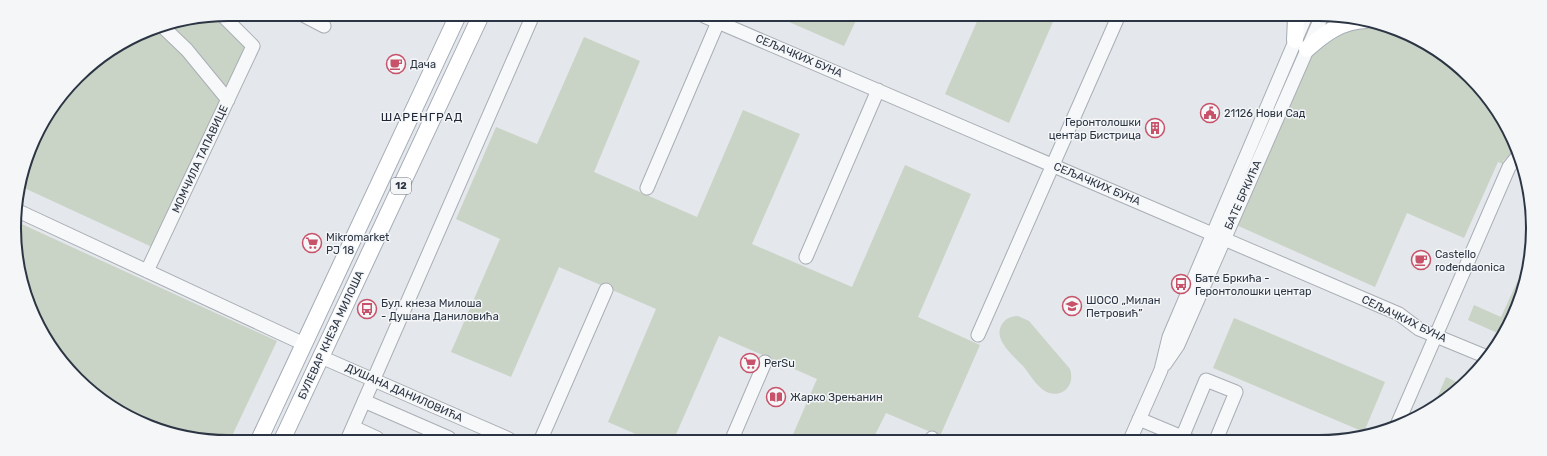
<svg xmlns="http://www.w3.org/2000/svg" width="1547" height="456" font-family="Rubik,sans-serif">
<rect width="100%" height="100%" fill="#e4e7eb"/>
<path fill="#cad4c6" d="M215,16L248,48L226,92L170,26Z
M781,16H858L844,46L780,18Z
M979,17H1055L1009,123L945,94Z
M1359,25L1376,26L1438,50L1497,109L1514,151L1503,161L1505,165L1498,162L1464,238L1407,213L1375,287L1234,224L1310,51L1326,38Z
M158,28L184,53L222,101L152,247L22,187L36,133L87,67L146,30Z
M584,37L640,61L594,172L697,217L743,110L800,134L752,244L852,287L905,165L971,194L918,317L980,345L940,436L886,413L873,439H791L817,379L719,336L674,439H647L608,422L656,309L559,267L511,377L451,352L500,239L456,219L496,127L537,144Z
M15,221L277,341L231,438H186L109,406L58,358L21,284Z
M1529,256C1529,280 1516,316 1502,335L1468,320L1474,305L1501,317Z
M1018,316L1029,321L1070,369C1072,375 1072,382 1068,387C1064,393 1057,395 1049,393C1039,390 1030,375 1024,367C1014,356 992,340 1002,324C1006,318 1012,316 1018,316Z
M1234,318L1385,382L1364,432L1213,368Z
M1446,377L1463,385L1434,405Z"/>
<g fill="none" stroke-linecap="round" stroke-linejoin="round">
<g stroke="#a9aeb5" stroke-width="15">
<path id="minor" d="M301,14L324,26
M704,16L1399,314L1419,329L1487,357
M163,27L187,50L228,100
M647,188L718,22
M16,210L304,344
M806,257L878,90
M147,271L253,46L222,15
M978,335L1118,17
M321,357L509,439
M1165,364L1178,345L1321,18
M364,401L449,438
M1139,419L1189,440
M1397,425L1509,167L1517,157
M353,427L377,438
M348,438L533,15
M541,439L606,290
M732,439L765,362
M932,439V438
M1130,440L1161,370L1169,337L1305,18
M1181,440L1206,380L1236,392L1216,440"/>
</g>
<g stroke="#a4acb6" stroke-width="18">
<path id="major" d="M1295,40L1296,18
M1307,49C1325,33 1341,21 1366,20
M260,438L458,15
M283,438L481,15"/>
</g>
<use href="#minor" stroke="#f7f8f9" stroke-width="13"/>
<use href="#major" stroke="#fff" stroke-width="16"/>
</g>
<defs>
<g id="cafe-ring" transform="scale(1)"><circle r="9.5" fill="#f4f6f8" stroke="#c75269" stroke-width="1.5"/><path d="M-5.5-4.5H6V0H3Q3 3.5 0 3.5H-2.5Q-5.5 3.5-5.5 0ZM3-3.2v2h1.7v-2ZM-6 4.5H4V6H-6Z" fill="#c75269"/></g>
<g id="civic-ring" transform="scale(1)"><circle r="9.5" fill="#f4f6f8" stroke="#c75269" stroke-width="1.5"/><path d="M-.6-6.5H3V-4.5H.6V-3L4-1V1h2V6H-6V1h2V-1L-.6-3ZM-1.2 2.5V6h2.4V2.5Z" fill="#c75269"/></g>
<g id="building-ring" transform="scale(1)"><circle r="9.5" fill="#f4f6f8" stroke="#c75269" stroke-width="1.5"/><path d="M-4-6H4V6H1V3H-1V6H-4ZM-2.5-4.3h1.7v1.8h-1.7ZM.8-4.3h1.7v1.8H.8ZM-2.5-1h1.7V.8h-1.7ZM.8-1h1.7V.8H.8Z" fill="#c75269"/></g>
<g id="supermarket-ring" transform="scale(1)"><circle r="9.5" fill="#f4f6f8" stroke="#c75269" stroke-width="1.5"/><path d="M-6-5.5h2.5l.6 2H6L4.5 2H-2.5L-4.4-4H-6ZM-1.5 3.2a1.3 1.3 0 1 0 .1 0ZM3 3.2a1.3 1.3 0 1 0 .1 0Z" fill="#c75269"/></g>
<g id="bus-ring" transform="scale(1)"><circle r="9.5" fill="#f4f6f8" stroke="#c75269" stroke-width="1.5"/><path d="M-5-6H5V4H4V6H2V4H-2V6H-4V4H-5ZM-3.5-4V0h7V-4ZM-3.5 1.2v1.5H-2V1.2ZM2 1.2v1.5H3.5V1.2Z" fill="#c75269"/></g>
<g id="school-ring" transform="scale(1)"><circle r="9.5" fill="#f4f6f8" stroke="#c75269" stroke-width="1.5"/><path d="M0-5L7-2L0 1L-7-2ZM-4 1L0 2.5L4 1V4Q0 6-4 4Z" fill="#c75269"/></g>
<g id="library-ring" transform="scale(1)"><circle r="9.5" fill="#f4f6f8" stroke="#c75269" stroke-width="1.5"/><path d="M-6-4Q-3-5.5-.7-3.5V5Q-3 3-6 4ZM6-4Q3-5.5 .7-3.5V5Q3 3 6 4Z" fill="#c75269"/></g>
</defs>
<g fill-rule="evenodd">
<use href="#cafe-ring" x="396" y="64"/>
<use href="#civic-ring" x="1210" y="113"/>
<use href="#building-ring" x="1155" y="128"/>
<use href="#supermarket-ring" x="312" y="243"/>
<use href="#cafe-ring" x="1421" y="260"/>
<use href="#bus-ring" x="1181" y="284"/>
<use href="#school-ring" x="1072" y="306"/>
<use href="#bus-ring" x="367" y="309"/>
<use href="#supermarket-ring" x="750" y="363"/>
<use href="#library-ring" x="776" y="397"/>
</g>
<g text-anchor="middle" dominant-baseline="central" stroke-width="3" stroke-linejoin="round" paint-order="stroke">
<rect fill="#f4f6f8" stroke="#686f79" stroke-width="1" x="391" y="178" width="20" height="16" rx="3"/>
<g font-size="10" font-weight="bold" fill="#2c3543">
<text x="401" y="186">12</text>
</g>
<g font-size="11" fill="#2c3543" stroke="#f4f6f8">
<text transform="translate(799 56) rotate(23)">СЕЉАЧКИХ БУНА</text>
<text transform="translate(200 159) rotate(-65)">МОМЧИЛА ТАПАВИЦЕ</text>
<text transform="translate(1097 184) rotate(23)">СЕЉАЧКИХ БУНА</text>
<text transform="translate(1243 195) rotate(-66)">БАТЕ БРКИЋА</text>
<text transform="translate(1404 319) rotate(26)">СЕЉАЧКИХ БУНА</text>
<text transform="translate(331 335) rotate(-65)">БУЛЕВАР КНЕЗА МИЛОША</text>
<text transform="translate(404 393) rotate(24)">ДУШАНА ДАНИЛОВИЋА</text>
</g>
<g font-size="11" fill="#2c3543" stroke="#f4f6f8" text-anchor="start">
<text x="410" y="64">Дача</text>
<text x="1224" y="113">21126 Нови Сад</text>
<text x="1141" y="122" text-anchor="end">Геронтолошки<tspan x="1141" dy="13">центар Бистрица</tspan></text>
<text x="326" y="237">Mikromarket<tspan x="326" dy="13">PJ 18</tspan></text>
<text x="1435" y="254">Castello<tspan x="1435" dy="13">rođendaonica</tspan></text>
<text x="1195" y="278">Бате Бркића -<tspan x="1195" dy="13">Геронтолошки центар</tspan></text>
<text x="1086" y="300">ШОСО „Милан<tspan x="1086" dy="13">Петровић”</tspan></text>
<text x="381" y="303">Бул. кнеза Милоша<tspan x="381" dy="13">- Душана Даниловића</tspan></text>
<text x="764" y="363">PerSu</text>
<text x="790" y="397">Жарко Зрењанин</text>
</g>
<g font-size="12" letter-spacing="1" fill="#1e2634" stroke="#f4f6f8">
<text x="422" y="117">ШАРЕНГРАД</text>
</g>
</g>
<path d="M0 0H1547V456H0ZM228 21H1319A207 207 0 0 1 1526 228V228A207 207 0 0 1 1319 435H228A207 207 0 0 1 21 228V228A207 207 0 0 1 228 21Z" fill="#f4f6f8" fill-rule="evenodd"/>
<path fill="none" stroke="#2c3543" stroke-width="2" d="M228 21H1319A207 207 0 0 1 1526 228V228A207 207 0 0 1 1319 435H228A207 207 0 0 1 21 228V228A207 207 0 0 1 228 21Z"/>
</svg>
